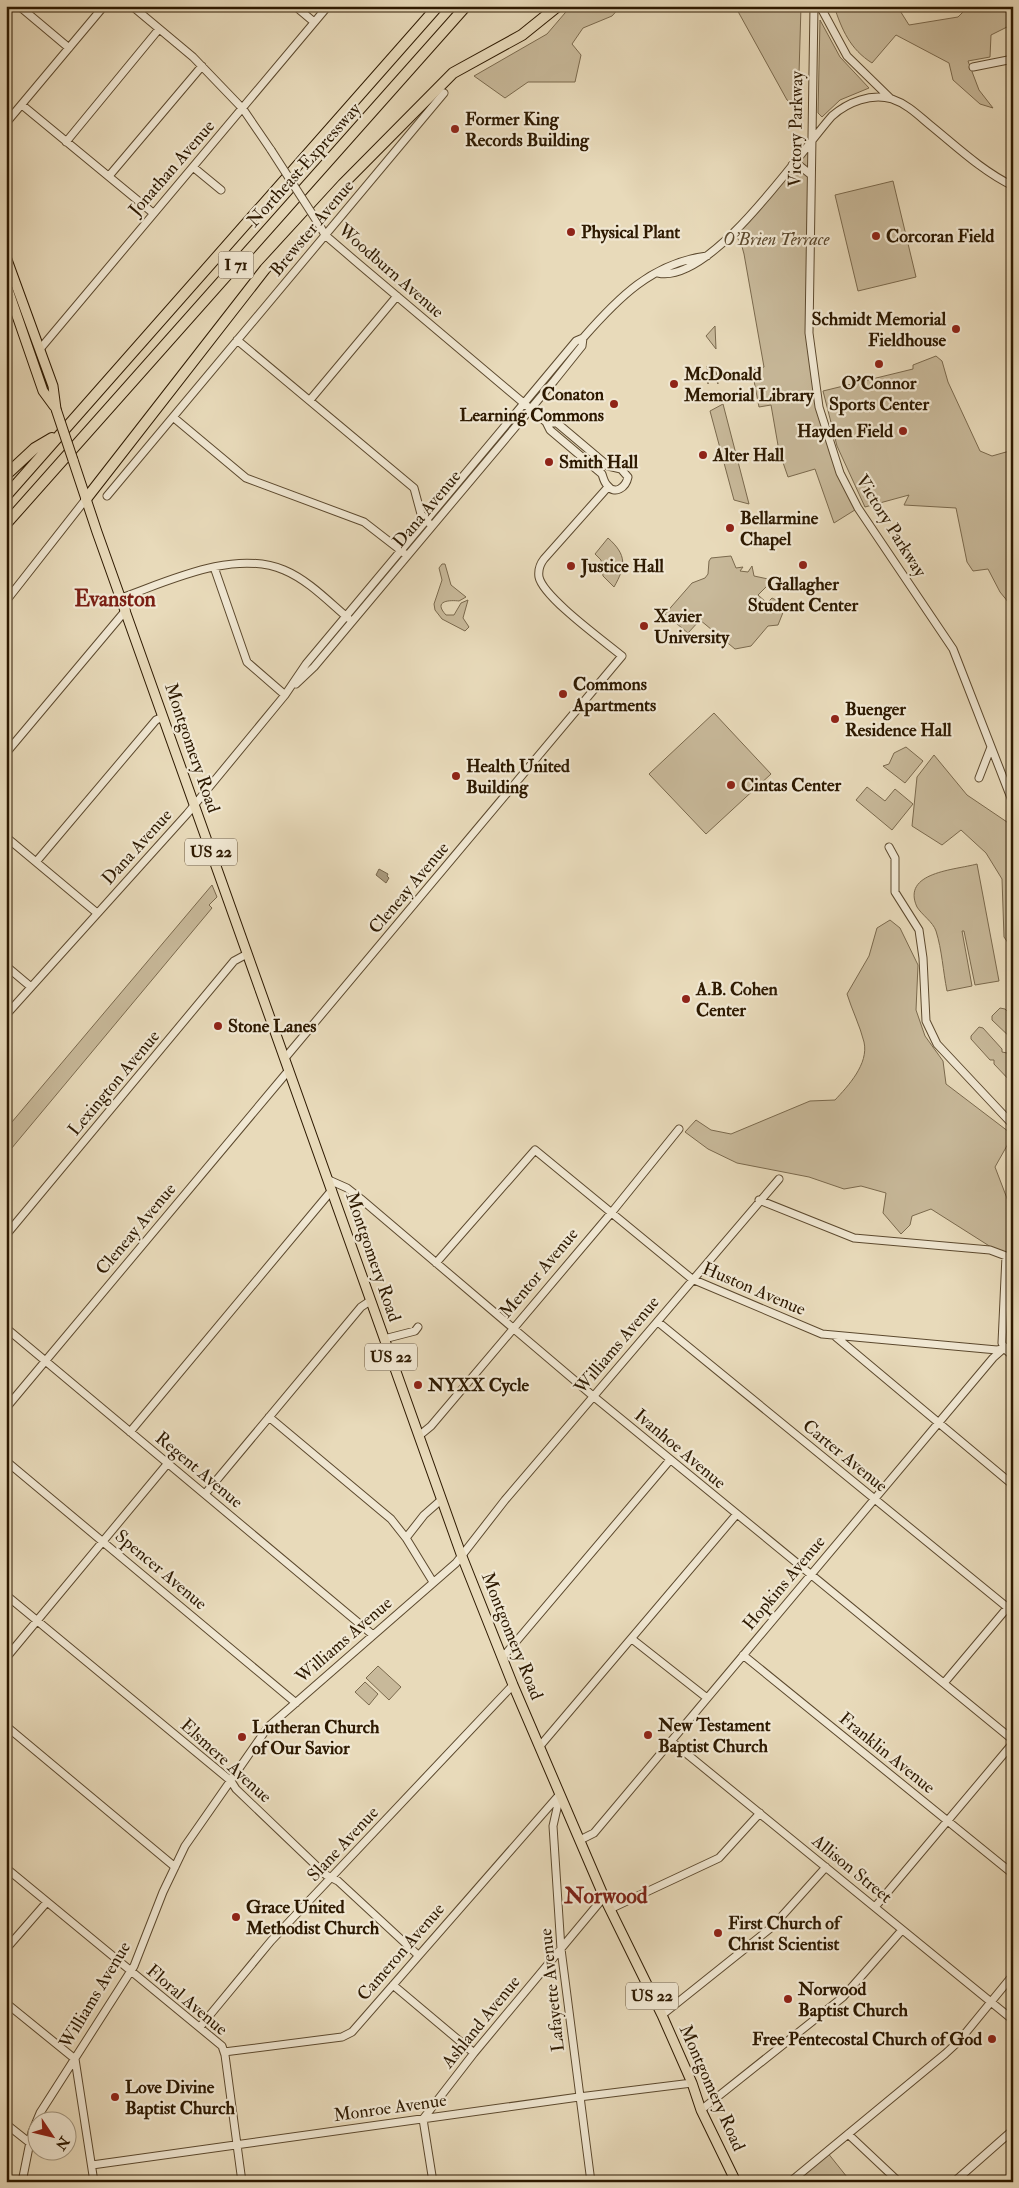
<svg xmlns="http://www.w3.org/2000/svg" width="1019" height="2188" font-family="'IM FELL Double Pica',serif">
<rect width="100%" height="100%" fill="#e8daba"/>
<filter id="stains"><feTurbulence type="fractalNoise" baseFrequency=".004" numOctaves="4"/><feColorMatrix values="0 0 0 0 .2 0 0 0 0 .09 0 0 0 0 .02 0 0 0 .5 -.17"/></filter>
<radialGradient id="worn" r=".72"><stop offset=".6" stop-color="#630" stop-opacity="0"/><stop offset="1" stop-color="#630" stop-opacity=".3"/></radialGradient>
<path fill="#c8b99a" stroke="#7a694d" d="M571,6H621L612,16L583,28L572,44L581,55L575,82H528L505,98L474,76L547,34Z
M735,6H801L798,108L787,100Z
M834,6H897L909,25L958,17L969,6H1013V24L991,35L990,57L968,61L979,90L993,108L980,104L953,80L949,63L896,35L872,63C850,49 842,30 834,6Z
M820,20L840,57L869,88L840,100L822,117L818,113Z
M810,143L809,333L824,423L858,508L834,523L815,469L788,477L779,451L771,405L759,407L752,370L764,367L744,254L741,243L734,234Z
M893,181L916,277L858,291L835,195Z
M715,326L716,349L706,336Z
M936,356L942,361L948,382L980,451L992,456L1013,450V608L1000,592L988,569L973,571L967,562L956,508L904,505L909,495L865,507L837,446L823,391L913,369V365Z
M715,365L718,384L715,377L709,378L708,384L707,366L709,370H715Z
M723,404L749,504L734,500L710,411Z
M608,538C627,555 626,566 614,587L603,576L601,560L595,554Z
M731,556L736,568L743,567L740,571L748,572L752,566L754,576L768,579L770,583L758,595L767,603L772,598L786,605L778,625L768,626L751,646L735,649L700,620L688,633L665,614L692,583L705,578L708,574L709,561L711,558Z
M442,564H445L451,585L466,597L459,601C451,600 432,600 446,615H454L461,603L468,600L463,618L469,627L465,631L442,619L435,610L434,604L442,580L439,568Z
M714,713L771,774L706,834L649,774Z
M906,747L923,761L905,783L883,766L889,764L894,753Z
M934,755L967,795L1007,822L1013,837V950L1004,937L1002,879L986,853L961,830L942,845L912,826L917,777Z
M867,787L885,801L895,789L913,804L892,830L856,800Z
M977,864L999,981L975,985L964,931H962L972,986L947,991C943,971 942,950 936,931C933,922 922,915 917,907C901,872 955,870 977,864Z
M212,885L217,897L209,905L212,908L6,1155V1129Z
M890,920L900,928L918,965L916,1010L925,1036L943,1061L946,1084L1013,1135L995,1167L1013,1214V1261L931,1209L912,1216L910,1225L901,1234L883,1213L886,1193L861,1186L844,1189L809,1177L737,1163L708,1149L685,1132L696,1120L711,1130L731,1134L810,1101L835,1100C848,1086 869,1064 864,1042C860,1026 852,1010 847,994L869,956L877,928Z
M1000,1008L1005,1009L1013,1017V1040L992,1020V1016Z
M979,1027L983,1028L1002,1049V1052L1007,1053L1013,1060V1084L994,1064V1060H990L971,1039V1036Z
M378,1666L401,1687L389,1700L366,1678Z
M365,1682L378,1694L369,1705L355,1692Z
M827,2152L851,2182H790Z"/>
<path fill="#a8987b" stroke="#77654a" d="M379,869L388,874L387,876L389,878L386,883L376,875Z"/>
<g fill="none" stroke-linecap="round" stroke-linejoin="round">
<g stroke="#5c492e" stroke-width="9">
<path id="minor" d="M19,6L69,48
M132,6L193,57L243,109L271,150
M295,6L314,22
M814,6L809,333L819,407L840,473L858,508L953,649L1013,803
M820,6L847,56L890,98
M973,67L1013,59
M22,105L153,213
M6,123L104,6
M66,142L159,29
M792,165L800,166L810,174
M193,167L221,190
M109,176L202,66
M320,226L325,235L360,265L546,422
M658,273C711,285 800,152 832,116C848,102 871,93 892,99C907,104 918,115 930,125C956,146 982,171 1013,186
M1013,297V321
M237,340L414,488L421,514L429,523
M40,349L328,6
M310,400L397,296
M173,417L246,478L364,522L404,553
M546,422L557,423L608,466L621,469L628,477C626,487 615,496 607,485C604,482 603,477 602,474L550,430Z
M107,496L444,93
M214,567L247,662L285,695
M121,598C169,581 234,549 284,570C308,580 328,601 348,618
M6,601L86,499
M296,684L314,667L554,381L582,346L583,338
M6,753L126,610
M979,778L991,747
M6,837L97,913
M889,847L895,858V892L919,930L923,958L926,1021L937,1044L1013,1125
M36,862L156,720L163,717
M6,966L31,987
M6,1015L187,814L285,695L306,664L576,341L583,338C618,298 652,263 707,256
M285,1058L622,656C604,641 543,597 539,577C538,570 540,564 544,559L608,487
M329,1180L347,1188L361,1199L593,1396L1013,1740
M759,1200L854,1238L990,1250L1006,1256L1002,1343L1005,1349L1013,1356
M6,1235L234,961L247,954
M436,1263L535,1150L692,1279L822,1334L997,1350L1013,1347
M658,1322L1013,1612
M6,1328L373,1635
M836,1337L1013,1485
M384,1339L415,1331L418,1327
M6,1408L289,1070
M269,1417L391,1519L406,1538L433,1582
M130,1432L332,1190
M420,1435L431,1426L612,1212L679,1129
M6,1461L296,1703
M205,1494L361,1307L370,1301
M406,1538L424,1515L441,1500
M6,1595L231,1781L236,1789L326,1875L338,1881L418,1955
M632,1639L707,1698
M743,1655L1013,1874
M503,1657L670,1460
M6,1658L168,1463
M944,1683L1013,1601
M6,1726L175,1867
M671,1741L1013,2020
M540,1746L736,1515
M560,1795L553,1826L561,1949L591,2182
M580,1840L594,1833L993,1358L1002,1350
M6,1868L222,2046L225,2055L242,2182
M875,1907L1013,1743
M610,1909L719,1858L760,1813
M6,1949L47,1902
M393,1985L474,2053
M6,2003L75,2059L94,2182
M662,2015L772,1927L826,1867
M200,2027L271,1941L513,1685
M224,2052L342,2037L352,2032L560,1794
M701,2110L843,1997L902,1930
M6,2124L30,2143
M848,2134L899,2182
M92,2165L579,2097L692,2083
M22,2182L32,2132L40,2113L134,1966L163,1892L185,1846L268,1727L456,1563L505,1500L779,1179
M433,2182L423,2119L474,2053L604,1897
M790,2182L945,2054L959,2041L1013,1975
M954,2182L1013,2130"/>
</g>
<g stroke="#2d1900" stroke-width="11">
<path id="major" d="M6,257L53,386L56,409
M6,284L43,391L54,406
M73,460L97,532L461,1554L513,1685L604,1897L662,2015L692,2083L701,2110L736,2182"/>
</g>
<g stroke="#2d1900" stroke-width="12">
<path id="highway" d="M6,475L35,448L52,438
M6,496L438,6
M86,499L265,269L343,184L453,73L522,35L558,6
M6,524L466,6"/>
</g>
<use href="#minor" stroke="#f0e7d2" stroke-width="7"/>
<use href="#major" stroke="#e8daba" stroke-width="9"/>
<use href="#highway" stroke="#e8daba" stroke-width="10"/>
<g stroke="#5c492e" stroke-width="9" stroke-linecap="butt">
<path id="minor-bridge" d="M271,150L320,226"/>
</g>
<g stroke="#2d1900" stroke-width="11" stroke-linecap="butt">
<path id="major-bridge" d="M56,409L73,460"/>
</g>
<use href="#minor-bridge" stroke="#f0e7d2" stroke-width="7"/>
<use href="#major-bridge" stroke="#e8daba" stroke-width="9"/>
</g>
<g fill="#8f2418" stroke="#f0e7d2" stroke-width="2">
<circle cx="455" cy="129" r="5"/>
<circle cx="571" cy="232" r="5"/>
<circle cx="876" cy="236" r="5"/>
<circle cx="956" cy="329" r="5"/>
<circle cx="879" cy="364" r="5"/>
<circle cx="674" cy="384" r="5"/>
<circle cx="614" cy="404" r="5"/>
<circle cx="903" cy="431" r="5"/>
<circle cx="703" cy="455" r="5"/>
<circle cx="549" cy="462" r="5"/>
<circle cx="730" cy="528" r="5"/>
<circle cx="803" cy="565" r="5"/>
<circle cx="571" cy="566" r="5"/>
<circle cx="644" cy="626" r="5"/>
<circle cx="563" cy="694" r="5"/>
<circle cx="835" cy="719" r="5"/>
<circle cx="456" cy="776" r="5"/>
<circle cx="731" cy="785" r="5"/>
<circle cx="686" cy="999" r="5"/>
<circle cx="218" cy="1026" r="5"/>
<circle cx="418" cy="1385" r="5"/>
<circle cx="648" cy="1735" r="5"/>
<circle cx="242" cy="1737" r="5"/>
<circle cx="236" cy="1917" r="5"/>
<circle cx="718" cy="1933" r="5"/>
<circle cx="788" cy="1999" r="5"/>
<circle cx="992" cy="2039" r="5"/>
<circle cx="115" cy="2097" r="5"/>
</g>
<g text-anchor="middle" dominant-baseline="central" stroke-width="4.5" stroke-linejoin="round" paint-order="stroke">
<g fill="#f0e7d2" stroke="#68573f" stroke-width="1">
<rect x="218.5" y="251.5" width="35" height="27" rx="4"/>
<rect x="185" y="838.5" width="52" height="27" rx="4"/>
<rect x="365" y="1343.5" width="52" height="27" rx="4"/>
<rect x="626" y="1982.5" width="52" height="27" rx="4"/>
</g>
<g font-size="16" font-weight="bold" fill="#2d1900">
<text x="236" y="265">I 71</text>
<text x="211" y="852">US 22</text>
<text x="391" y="1357">US 22</text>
<text x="652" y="1996">US 22</text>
</g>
<g font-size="18" font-weight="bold" fill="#2d1900" stroke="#f0e7d2" text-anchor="start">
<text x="465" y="119">Former King<tspan x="465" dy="21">Records Building</tspan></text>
<text x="581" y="232">Physical Plant</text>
<text x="886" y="236">Corcoran Field</text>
<text x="946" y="319" text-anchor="end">Schmidt Memorial<tspan x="946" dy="21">Fieldhouse</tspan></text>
<text x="684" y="374">McDonald<tspan x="684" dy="21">Memorial Library</tspan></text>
<text x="879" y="383" text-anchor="middle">O'Connor<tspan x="879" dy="21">Sports Center</tspan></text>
<text x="604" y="394" text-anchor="end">Conaton<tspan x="604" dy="21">Learning Commons</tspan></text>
<text x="893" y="431" text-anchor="end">Hayden Field</text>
<text x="713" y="455">Alter Hall</text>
<text x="559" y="462">Smith Hall</text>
<text x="740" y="518">Bellarmine<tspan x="740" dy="21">Chapel</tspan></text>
<text x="581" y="566">Justice Hall</text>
<text x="803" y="584" text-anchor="middle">Gallagher<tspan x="803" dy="21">Student Center</tspan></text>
<text x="654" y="616">Xavier<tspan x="654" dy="21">University</tspan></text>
<text x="573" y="684">Commons<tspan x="573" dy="21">Apartments</tspan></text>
<text x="845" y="709">Buenger<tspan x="845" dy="21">Residence Hall</tspan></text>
<text x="466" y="766">Health United<tspan x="466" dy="21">Building</tspan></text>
<text x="741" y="785">Cintas Center</text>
<text x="696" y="989">A.B. Cohen<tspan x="696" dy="21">Center</tspan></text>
<text x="228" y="1026">Stone Lanes</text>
<text x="428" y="1385">NYXX Cycle</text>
<text x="658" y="1725">New Testament<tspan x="658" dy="21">Baptist Church</tspan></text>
<text x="252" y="1727">Lutheran Church<tspan x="252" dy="21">of Our Savior</tspan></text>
<text x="246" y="1907">Grace United<tspan x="246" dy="21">Methodist Church</tspan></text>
<text x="728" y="1923">First Church of<tspan x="728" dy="21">Christ Scientist</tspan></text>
<text x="798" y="1989">Norwood<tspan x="798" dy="21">Baptist Church</tspan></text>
<text x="982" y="2039" text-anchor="end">Free Pentecostal Church of God</text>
<text x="125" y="2087">Love Divine<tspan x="125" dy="21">Baptist Church</tspan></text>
</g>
<g font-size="18" fill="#2d1900" stroke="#f0e7d2">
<text transform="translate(796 129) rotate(-89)">Victory Parkway</text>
<text transform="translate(304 165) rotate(-48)">Northeast Expressway</text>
<text transform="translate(172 168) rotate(-49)">Jonathan Avenue</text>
<text transform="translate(312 228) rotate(-50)">Brewster Avenue</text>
<text transform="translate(391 271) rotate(41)">Woodburn Avenue</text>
<text transform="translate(427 509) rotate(-50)">Dana Avenue</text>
<text transform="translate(891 526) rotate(58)">Victory Parkway</text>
<text transform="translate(192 748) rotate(71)">Montgomery Road</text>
<text transform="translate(137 847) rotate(-48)">Dana Avenue</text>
<text transform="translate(409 888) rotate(-50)">Cleneay Avenue</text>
<text transform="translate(114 1083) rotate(-50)">Lexington Avenue</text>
<text transform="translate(136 1229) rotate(-50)">Cleneay Avenue</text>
<text transform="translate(373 1257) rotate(71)">Montgomery Road</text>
<text transform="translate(539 1273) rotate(-50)">Mentor Avenue</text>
<text transform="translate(754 1289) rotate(23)">Huston Avenue</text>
<text transform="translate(617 1345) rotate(-50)">Williams Avenue</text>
<text transform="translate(680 1449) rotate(40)">Ivanhoe Avenue</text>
<text transform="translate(845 1456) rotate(39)">Carter Avenue</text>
<text transform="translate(199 1470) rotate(40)">Regent Avenue</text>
<text transform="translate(161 1570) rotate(40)">Spencer Avenue</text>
<text transform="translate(784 1583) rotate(-50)">Hopkins Avenue</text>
<text transform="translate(512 1636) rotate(68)">Montgomery Road</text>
<text transform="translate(344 1640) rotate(-41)">Williams Avenue</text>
<text transform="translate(887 1753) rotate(39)">Franklin Avenue</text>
<text transform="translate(226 1761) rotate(42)">Elsmere Avenue</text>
<text transform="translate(343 1844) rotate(-47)">Slane Avenue</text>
<text transform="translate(852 1869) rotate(39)">Allison Street</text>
<text transform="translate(401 1952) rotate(-49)">Cameron Avenue</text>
<text transform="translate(552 1990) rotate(-96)">Lafayette Avenue</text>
<text transform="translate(95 1995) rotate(-59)">Williams Avenue</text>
<text transform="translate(187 2000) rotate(40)">Floral Avenue</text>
<text transform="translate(481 2022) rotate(-51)">Ashland Avenue</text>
<text transform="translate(712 2088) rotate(66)">Montgomery Road</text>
<text transform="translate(390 2108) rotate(-8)">Monroe Avenue</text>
</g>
<g font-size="18" font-style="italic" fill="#5c492e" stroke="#f0e7d2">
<text x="776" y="239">O’Brien Terrace</text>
</g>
<g font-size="22" font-weight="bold" fill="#7a1f14" stroke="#f0e7d2">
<text x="115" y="599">Evanston</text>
<text x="606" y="1896">Norwood</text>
</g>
</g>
<rect width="1019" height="2188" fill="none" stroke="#e8daba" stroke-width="25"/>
<rect x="8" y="8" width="1004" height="2173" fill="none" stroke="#2d1900" stroke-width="2.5"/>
<rect x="12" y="12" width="994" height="2163" fill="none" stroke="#2d1900"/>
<g transform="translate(52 2136) rotate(125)"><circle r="24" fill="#f0e7d2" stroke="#a2957e"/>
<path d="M0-4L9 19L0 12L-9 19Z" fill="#8f2418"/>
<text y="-8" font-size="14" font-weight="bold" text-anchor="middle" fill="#2d1900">N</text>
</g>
<rect width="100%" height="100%" filter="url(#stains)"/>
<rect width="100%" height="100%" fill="url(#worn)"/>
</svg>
